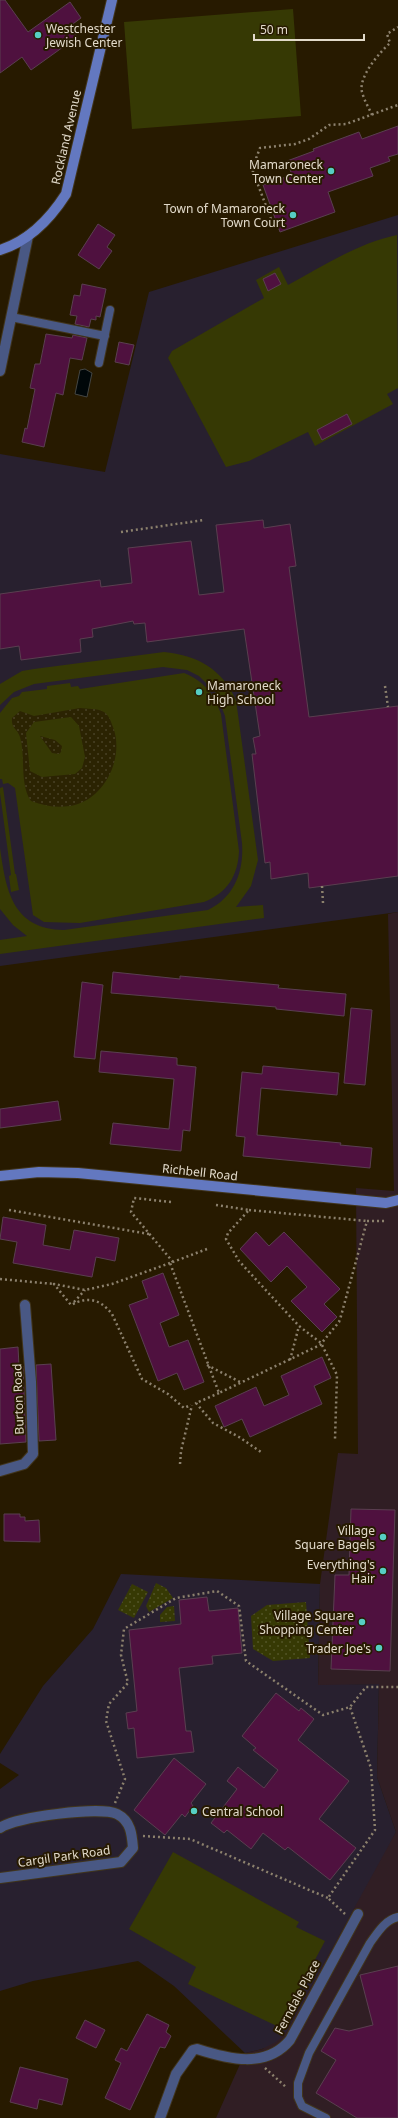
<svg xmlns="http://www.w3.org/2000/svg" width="398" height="2118" font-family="'Noto Sans',sans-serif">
<defs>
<pattern id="sand-dots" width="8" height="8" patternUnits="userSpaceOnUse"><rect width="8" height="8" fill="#2b2302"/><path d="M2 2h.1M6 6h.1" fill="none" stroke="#494226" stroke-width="1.8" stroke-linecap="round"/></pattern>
<pattern id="park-dots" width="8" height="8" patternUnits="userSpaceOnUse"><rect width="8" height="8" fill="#363904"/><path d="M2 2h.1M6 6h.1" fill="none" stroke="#535527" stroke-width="1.8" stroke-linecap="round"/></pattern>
</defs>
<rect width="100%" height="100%" fill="#271a00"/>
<path fill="#301e24" d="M398,912V2118H216L245,2053L263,2049L396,1832L377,1777L379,1684L318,1686L320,1584L338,1453L358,1454L356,1188L394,1191L388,914Z"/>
<path fill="#28202f" d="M398,215V912L0,966V454L105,472L149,292Z
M121,1574L320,1584L318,1685L379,1684L377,1777L396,1832L285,2034L276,2042L262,2049L245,2053L174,1986L138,1961L33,1981L0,1991V1789L19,1775L0,1763V1754L43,1686L93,1629Z"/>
<path fill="#363904" d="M293,9L301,116L132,129L124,22Z
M397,235L398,388L387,394L393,404L315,446L308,432L249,461L226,467L168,358L172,351L264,298L256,280L279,267L288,285C323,266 358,243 397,235Z
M164,652C197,655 222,669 236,700L258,860L251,886L236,907L263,905L264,918L0,954V940L27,936L13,925L0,909V848C6,890 12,929 64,930L208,910C235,897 244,871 242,843L225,716L216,693L199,676L187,670L163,667L34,684L14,692L0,705V684L22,671L34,669Z
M184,673C204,681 214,694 221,714L239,851C238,876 227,893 204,902L80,923L44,922L33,915L15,788L8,783L3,784L2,779H0V713L12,698L19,696L22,692L47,689V686L70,683L71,687L78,686L80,689Z
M3,787L15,874H16L19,890L11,892L9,876L11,875L0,793V788Z
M173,1852L299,1922L296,1927L325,1941L279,2027L188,1984L196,1967L129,1929Z"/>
<path fill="url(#sand-dots)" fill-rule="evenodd" d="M80,708C87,709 97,708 104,712C109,715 111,722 113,727C125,758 104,801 70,806C56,808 45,806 31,801C19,784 26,756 20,737C17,728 11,729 12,718L20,711L34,716ZM71,717L79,726L85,757L82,768L75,774L42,777L30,771L26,733L34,722Z
M40,736L55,740L62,746L61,752L59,754L52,753Z"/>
<path fill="url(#park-dots)" d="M156,1583L166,1588L173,1598L149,1612L146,1606Z
M132,1584L148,1592L134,1618L118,1610Z
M306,1602L310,1658L273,1661L253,1649L251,1616L267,1605Z
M174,1606L175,1621L160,1622V1615L167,1607Z"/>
<path fill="#000709" stroke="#444643" d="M85,369L92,373L87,397L75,394L80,370Z"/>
<path fill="#4f113f" stroke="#5a3f50" d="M0,0H5L28,32L70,2L81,18L70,26L77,37L31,70L22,57L0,73Z
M398,126V154L388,157L390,161L370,168L373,176L328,192L335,212L280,232L263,185L292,175L287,161L314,151L313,149L359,132L362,139Z
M98,224L115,235L107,247L112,251L99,269L78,255Z
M275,273L281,284L268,291L263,279Z
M82,284L106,289L100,317L96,316V320L91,319L89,327L75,324L77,316L70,315L74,295L80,296Z
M46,334L72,338L73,335L87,338L82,360L70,358L63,395L56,393L44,447L22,442L25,428L27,429L35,389L30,388L35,364H40Z
M119,342L134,345L129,365L115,362Z
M347,414L352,424L322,440L317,430Z
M263,520L264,528L290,524L296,566L289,567L309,717L398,706V876L309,888L308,873L271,879L270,862L265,863L252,754H256L253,738L260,736L244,629L147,642L145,623L134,624L133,621L92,629L93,637L80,639L81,652L21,660L19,646L0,649V594L100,580L101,587L132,583L128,548L191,541L199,595L224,592L216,525Z
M113,972L180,979V976L279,985L278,988L346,994L344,1016L276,1009V1007L111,993Z
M82,982L103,985L95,1059L74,1057Z
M351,1008L372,1010L365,1085L344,1083Z
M101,1051L177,1058V1065L196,1067L190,1131L183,1130L181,1151L110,1144L113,1123L169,1129L174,1079L99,1072Z
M263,1066L339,1073L337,1095L261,1088L257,1135L341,1143L340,1145L372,1148L370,1168L243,1156L245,1137L236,1136L242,1072L262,1074Z
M58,1101L61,1120L0,1128V1109Z
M3,1217L46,1225L43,1245L70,1250L74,1230L119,1238L115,1261L96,1257L92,1277L13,1263L17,1242L0,1239Z
M256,1232L269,1246L284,1232L340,1289L324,1304L337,1317L322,1332L291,1301L307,1287L287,1266L271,1282L240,1249Z
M163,1273L179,1315L160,1323L169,1347L188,1340L204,1382L184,1390L177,1373L158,1381L129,1305L148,1298L142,1281Z
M18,1347L19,1366H23L26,1442L0,1444V1349Z
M322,1357L331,1378L314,1386L322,1404L250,1437L242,1419L224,1427L215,1406L256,1387L264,1406L289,1395L281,1376Z
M51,1364L56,1440L39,1441L36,1365Z
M351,1509L395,1510L390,1671L331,1669L335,1575H349Z
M4,1514H20V1517H25V1521L39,1520L40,1542L4,1541Z
M207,1597L209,1611L238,1608L242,1653L212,1656L213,1664L179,1668L186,1731H191L194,1752L137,1758L134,1728L128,1729L126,1713L137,1711L129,1630L181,1624L179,1600Z
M276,1693L299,1711L301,1708L314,1719L298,1740L349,1781L319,1819L356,1848L330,1880L288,1847L285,1850L263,1833L251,1849L227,1830L224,1833L211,1823L237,1789L227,1781L238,1767L264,1788L278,1770L253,1750L256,1748L242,1736Z
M174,1758L206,1784L191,1803L193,1806L185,1817L182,1814L165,1835L134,1810Z
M398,1966V2118H357L316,2093L336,2060L321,2051L335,2028L349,2031L373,2025L360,1975Z
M147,2014L169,2025L166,2032L171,2036L165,2048L160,2047L130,2110L105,2098L121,2063L115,2060L121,2048L127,2051Z
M85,2020L105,2030L96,2048L76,2038Z
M20,2067L68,2079L62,2105L39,2099L37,2109L10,2102Z"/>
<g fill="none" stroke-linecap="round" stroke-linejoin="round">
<g stroke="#41351c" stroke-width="10">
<path id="lane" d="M11,317L105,336
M99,363L110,310
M326,2118L302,2106L298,2097V2083L309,2053L370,1943C378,1932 385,1920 398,1917"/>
</g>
<g stroke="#41351c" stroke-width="12">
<path id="street" d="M0,371L28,236
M0,1471L24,1464L33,1454L31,1382L25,1305
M0,1828C14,1817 101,1806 117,1814C131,1821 132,1835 133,1848L121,1862L0,1878
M160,2118L176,2074L193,2050L197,2049C228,2059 266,2069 290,2040L358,1914"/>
</g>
<g stroke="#41351c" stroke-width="12">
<path id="secondary" d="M0,250C29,241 50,219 66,194L112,0
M0,1176L39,1172L78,1173L386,1203L398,1200"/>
</g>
<path stroke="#8c816d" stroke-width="2.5" stroke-dasharray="2 3" stroke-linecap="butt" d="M372,115C369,108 364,100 362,92C358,77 380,52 390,43L387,34L398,27
M271,219L252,169L260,148L295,144L309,139L329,125L346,124L398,105
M121,532L204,520
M385,686L388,707
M322,886L323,903
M171,1202L134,1198L131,1212L173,1262
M216,1205L249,1210L228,1233L226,1239L239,1261L262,1286L299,1326L321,1343L337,1375L335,1439
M9,1210L149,1234
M249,1210L367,1221
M207,1249L170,1263L219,1393L320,1345L339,1322L341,1316L367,1221H387
M170,1263L112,1284L85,1290L54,1284L71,1305C88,1296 100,1299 112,1314L142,1379L168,1394L184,1408L191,1405
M0,1279L54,1284
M74,1302L85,1290
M290,1360L299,1326
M207,1365L242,1383
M219,1393L196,1403L213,1423L239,1437L261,1452
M180,1464L181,1451L192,1405
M115,1803L125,1779L106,1721L109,1704L128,1683L121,1655L124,1629L176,1598L217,1591L239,1606L246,1661L323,1715L350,1707L366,1687H398
M143,1836L190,1839L328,1898
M345,1914L328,1898L375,1830L371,1768L350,1707
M265,2068L287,2088"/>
<use href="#lane" stroke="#495884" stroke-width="8"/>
<use href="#street" stroke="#495884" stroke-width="10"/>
<use href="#secondary" stroke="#6378c0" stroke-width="10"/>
</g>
<g fill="#56cec3" stroke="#271a00" stroke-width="1.5">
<circle cx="38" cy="35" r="4"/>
<circle cx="331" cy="171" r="4"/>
<circle cx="293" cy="215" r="4"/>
<circle cx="199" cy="692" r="4"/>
<circle cx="383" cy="1537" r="4"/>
<circle cx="383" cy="1571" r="4"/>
<circle cx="362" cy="1622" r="4"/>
<circle cx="379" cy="1648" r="4"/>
<circle cx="194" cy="1811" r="4"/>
</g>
<g text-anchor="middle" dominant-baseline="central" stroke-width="4" stroke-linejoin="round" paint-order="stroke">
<g font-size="12" fill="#e2daca" stroke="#271a00" text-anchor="end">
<text x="46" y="28" text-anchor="start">Westchester<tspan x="46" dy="14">Jewish Center</tspan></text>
<text x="323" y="164">Mamaroneck<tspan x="323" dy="14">Town Center</tspan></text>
<text x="285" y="208">Town of Mamaroneck<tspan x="285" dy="14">Town Court</tspan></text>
<text x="207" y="685" text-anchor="start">Mamaroneck<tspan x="207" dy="14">High School</tspan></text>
<text x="375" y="1530">Village<tspan x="375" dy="14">Square Bagels</tspan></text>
<text x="375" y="1564">Everything's<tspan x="375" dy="14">Hair</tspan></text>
<text x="354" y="1615">Village Square<tspan x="354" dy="14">Shopping Center</tspan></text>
<text x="371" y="1648">Trader Joe's</text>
<text x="202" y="1811" text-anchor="start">Central School</text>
</g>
<g font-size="12" fill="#e2daca" stroke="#271a00">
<text transform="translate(66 137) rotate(-77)">Rockland Avenue</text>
<text transform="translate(200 1172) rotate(6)">Richbell Road</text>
<text transform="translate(18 1399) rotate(-92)">Burton Road</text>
<text transform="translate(64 1856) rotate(-8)">Cargil Park Road</text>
<text transform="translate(297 1997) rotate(-62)">Ferndale Place</text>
</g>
</g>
<path d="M254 34v6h110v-6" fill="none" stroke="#e2daca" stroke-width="2"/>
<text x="260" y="34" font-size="12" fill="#e2daca" stroke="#271a00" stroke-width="3" paint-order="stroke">50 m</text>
</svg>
